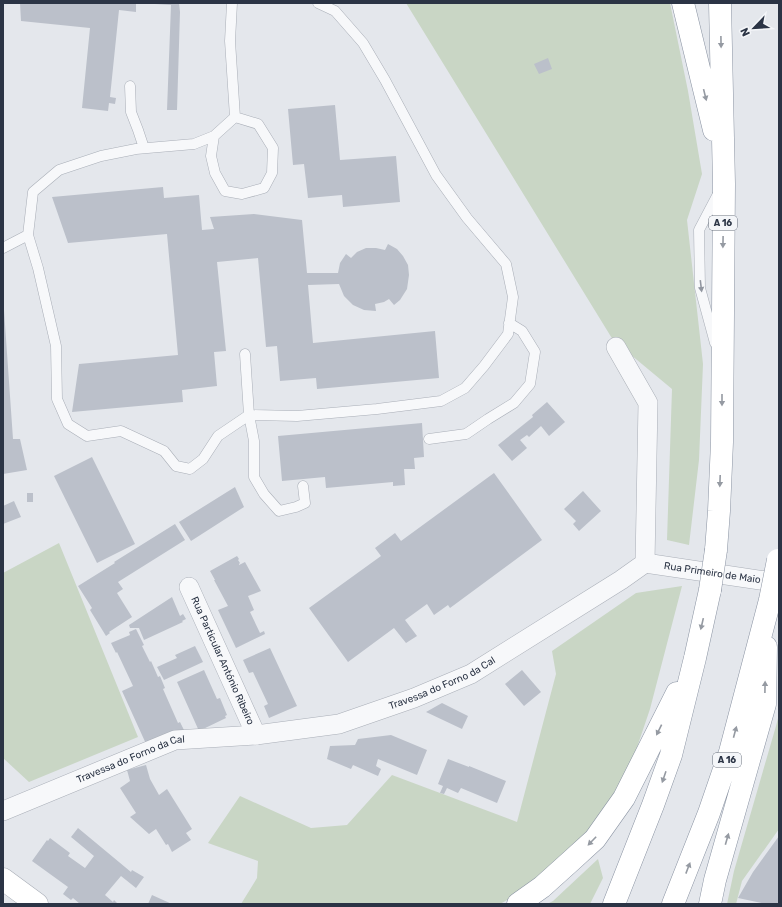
<svg xmlns="http://www.w3.org/2000/svg" width="782" height="907" font-family="Rubik,sans-serif">
<rect width="100%" height="100%" fill="#e4e7ec"/>
<path fill="#c9d6c5" d="M406,3H670L688,91L702,174L687,220L703,364L699,460L689,545L667,540L672,389L613,340Z
M59,543L138,737L29,782L3,758V573Z
M682,586L650,709L629,771L586,835L529,888L500,904H241L257,878L258,861L208,843L240,796L311,828L347,825L392,775L517,822L556,674L552,651L636,593Z
M779,714V829L742,881L736,904H727L734,871L776,726Z
M598,859L603,878L590,904H547L553,901Z"/>
<path fill="#bbc0ca" d="M20,3H136V12L119,10L110,97L116,98L115,104L109,103L108,111L82,108L90,28L21,21Z
M155,3H179L180,12L177,110H167L171,5L155,4Z
M548,58L552,69L539,74L534,64Z
M335,105L340,160L396,156L400,202L343,207L342,195L308,198L304,164L293,165L288,109Z
M163,187L164,198L199,195L202,230L214,229L210,217L254,214L302,220L307,273H338L340,263L346,254L351,258L357,252L366,248H376L385,250L388,244L397,249L403,256L408,265L409,275L407,289L400,300L394,305L389,299L384,302L375,304L376,311L364,310L353,305L344,296L339,284L308,285L313,343L435,331L439,378L317,389L316,378L280,381L277,346L266,347L258,258L217,262L226,351L214,352L217,386L182,390L183,402L72,412L79,364L178,355L167,234L68,243L52,197Z
M3,310H4L13,439H20L27,470L3,474Z
M547,402L565,422L549,436L541,426L529,437L527,435L520,440L527,448L512,461L498,445L533,417L532,415Z
M422,423L424,457L414,458L415,469H404L405,485L393,486V482L326,488L325,477L282,481L278,436Z
M92,457L135,544L97,563L54,476Z
M494,473L542,540L450,608L448,605L434,615L427,604L405,620L417,636L406,643L394,628L348,662L309,608L381,556L375,548L395,533L401,541Z
M235,487L244,507L191,541L179,522Z
M583,491L601,511L579,531L573,524L576,521L564,509Z
M27,493H33V502H27Z
M14,501L21,517L3,524V506Z
M175,524L185,540L118,582L123,589L117,593L132,617L109,632L110,633L106,636L90,610L92,608L78,586L115,563L114,562Z
M237,556L239,559L238,560L240,563L239,564V565L245,562L261,591L248,596L254,610L250,612L260,633L264,631L265,634L236,648L218,610L228,606L214,580H215L210,571Z
M172,597L180,616L183,614L186,619L182,621L183,622L144,640L139,628H130L129,625Z
M136,629L144,645L142,646L150,662L151,661L158,677L160,676L165,688L163,689L178,723L180,722L185,732L147,746L122,691L133,686L117,652L116,653L111,643L130,635L129,632Z
M195,646L203,662L164,680L157,667L177,658L175,655Z
M270,648L297,706L269,718L264,706L268,704L253,672L249,673L243,660Z
M204,670L217,699L220,698L227,715L225,716L226,718L199,731L177,682Z
M522,670L541,692L524,706L505,684Z
M442,703L468,716L462,729L426,712Z
M391,735L427,750L417,775L378,759L376,766L381,769L378,776L353,765L351,769L327,759L330,746L355,745L358,739Z
M448,759L469,767V766L506,781L497,803L461,788L458,793L447,788L444,794L440,793L443,786L438,784Z
M146,765L150,779L159,795L167,789L192,829L186,833L191,840L172,852L168,844L166,845L156,829L149,834L130,817L136,813L120,788L130,781L127,770Z
M78,828L131,872L132,870L144,877L136,888L121,876L105,895L113,902L114,900L118,904H80L73,898L71,900L63,894L68,887L32,861L47,840L48,841L50,838L70,853L68,856L85,868L94,856L71,837Z
M779,836V904H766L738,898L753,872Z
M152,895L172,904H148Z"/>
<g fill="none" stroke-linecap="round" stroke-linejoin="round">
<g stroke="#a9aeb7" stroke-width="11">
<path id="lane" d="M232,3L230,41L235,117
M130,86L131,112L138,130L144,148
M235,117L258,124L273,148L272,173L264,188L242,194L225,191L215,173L211,156L214,136Z
M214,136L194,144L136,149L101,156L59,170L33,192L28,235L38,268L56,346L57,399L68,424L87,436L121,431L164,451L176,466L190,469L203,459L218,436L249,415L297,416L377,409L441,401L465,388L484,366L508,334L513,297L506,264L467,218L436,175L385,80L363,43L335,11L318,3
M3,248L28,235
M715,343L700,288L699,230L719,192
M245,354L249,415L254,441V477L264,494L279,511L296,507L305,503L303,486
M429,439L466,434L488,419L514,403L530,384L535,352L522,331L509,323"/>
</g>
<g stroke="#a9aeb7" stroke-width="20">
<g id="street">
<path id="s1" d="M645,563L779,583"/>
<path id="s2" d="M189,587L256,735"/>
<path id="s3" d="M3,811L175,740L256,735L339,724L414,698L471,674L621,580L645,563L648,403L616,347"/>
</g>
</g>
<g stroke="#a9aeb7" stroke-width="23">
<path id="secondary" d="M3,879L37,904"/>
</g>
<g stroke="#8b94a3" stroke-width="23">
<path id="highway" d="M683,3L714,130
M716,550L719,511L722,442L724,184L720,3
M518,904L542,887L572,860L595,839L624,798L677,693
M614,904L653,805L671,755L695,658L710,590
M673,904L709,813L730,752L770,600
M710,904L715,880L765,704L766,647"/>
</g>
<use href="#lane" stroke="#f7f8fa" stroke-width="10"/>
<use href="#street" stroke="#f7f8fa" stroke-width="19"/>
<use href="#secondary" stroke="#fff" stroke-width="22"/>
<use href="#highway" stroke="#fff" stroke-width="22"/>
<g stroke="#8b94a3" stroke-width="23" stroke-linecap="butt">
<path id="highway-bridge" d="M710,590L716,550
M770,600L778,560"/>
</g>
<use href="#highway-bridge" stroke="#fff" stroke-width="22"/>
</g>
<defs><path id="oneway-solid" d="M-6-.8H1V-3.2L6.5 0L1 3.2V.8H-6Z"/></defs>
<g fill="#959aa2">
<use href="#oneway-solid" transform="translate(721 42) rotate(89)"/>
<use href="#oneway-solid" transform="translate(705 95) rotate(76)"/>
<use href="#oneway-solid" transform="translate(723 242) rotate(91)"/>
<use href="#oneway-solid" transform="translate(722 400) rotate(90)"/>
<use href="#oneway-solid" transform="translate(720 481) rotate(92)"/>
<use href="#oneway-solid" transform="translate(702 624) rotate(103)"/>
<use href="#oneway-solid" transform="translate(765 687) rotate(-89)"/>
<use href="#oneway-solid" transform="translate(659 730) rotate(116)"/>
<use href="#oneway-solid" transform="translate(735 732) rotate(-75)"/>
<use href="#oneway-solid" transform="translate(664 777) rotate(109)"/>
<use href="#oneway-solid" transform="translate(727 839) rotate(-74)"/>
<use href="#oneway-solid" transform="translate(592 841) rotate(134)"/>
<use href="#oneway-solid" transform="translate(688 868) rotate(-69)"/>
</g>
<use fill="#9196a0" href="#oneway-solid" transform="translate(701 286) rotate(83)"/>
<g text-anchor="middle" dominant-baseline="central" stroke-width="3" stroke-linejoin="round" paint-order="stroke">
<g fill="#f4f6f9" stroke="#676e7b" stroke-width="1">
<rect x="709" y="216" width="28" height="14" rx="3"/>
<rect x="713" y="753" width="28" height="14" rx="3"/>
</g>
<g font-size="9" font-weight="bold" fill="#2b3445">
<text x="723" y="223">A 16</text>
<text x="727" y="760">A 16</text>
</g>
<g font-size="10" fill="#2b3445" stroke="#f4f6f9">
<text stroke="none"><textPath href="#s1" startOffset="68">Rua Primeiro de Maio</textPath></text>
<text stroke="none"><textPath href="#s2" startOffset="81">Rua Particular António Ribeiro</textPath></text>
<text stroke="none"><textPath href="#s3" startOffset="462">Travessa do Forno da Cal</textPath></text>
<text stroke="none"><textPath href="#s3" startOffset="138">Travessa do Forno da Cal</textPath></text>
</g>
</g>
<rect width="782" height="907" fill="none" stroke="#2b3445" stroke-width="8"/>
<g transform="translate(754 28) rotate(245)" stroke="#f4f6f9" stroke-width="3" paint-order="stroke">
<path d="M0-3L7 15L0 10L-7 15Z" fill="#2b3445"/>
<text y="-6" font-size="11" font-weight="bold" text-anchor="middle" fill="#2b3445">N</text>
</g>
</svg>
